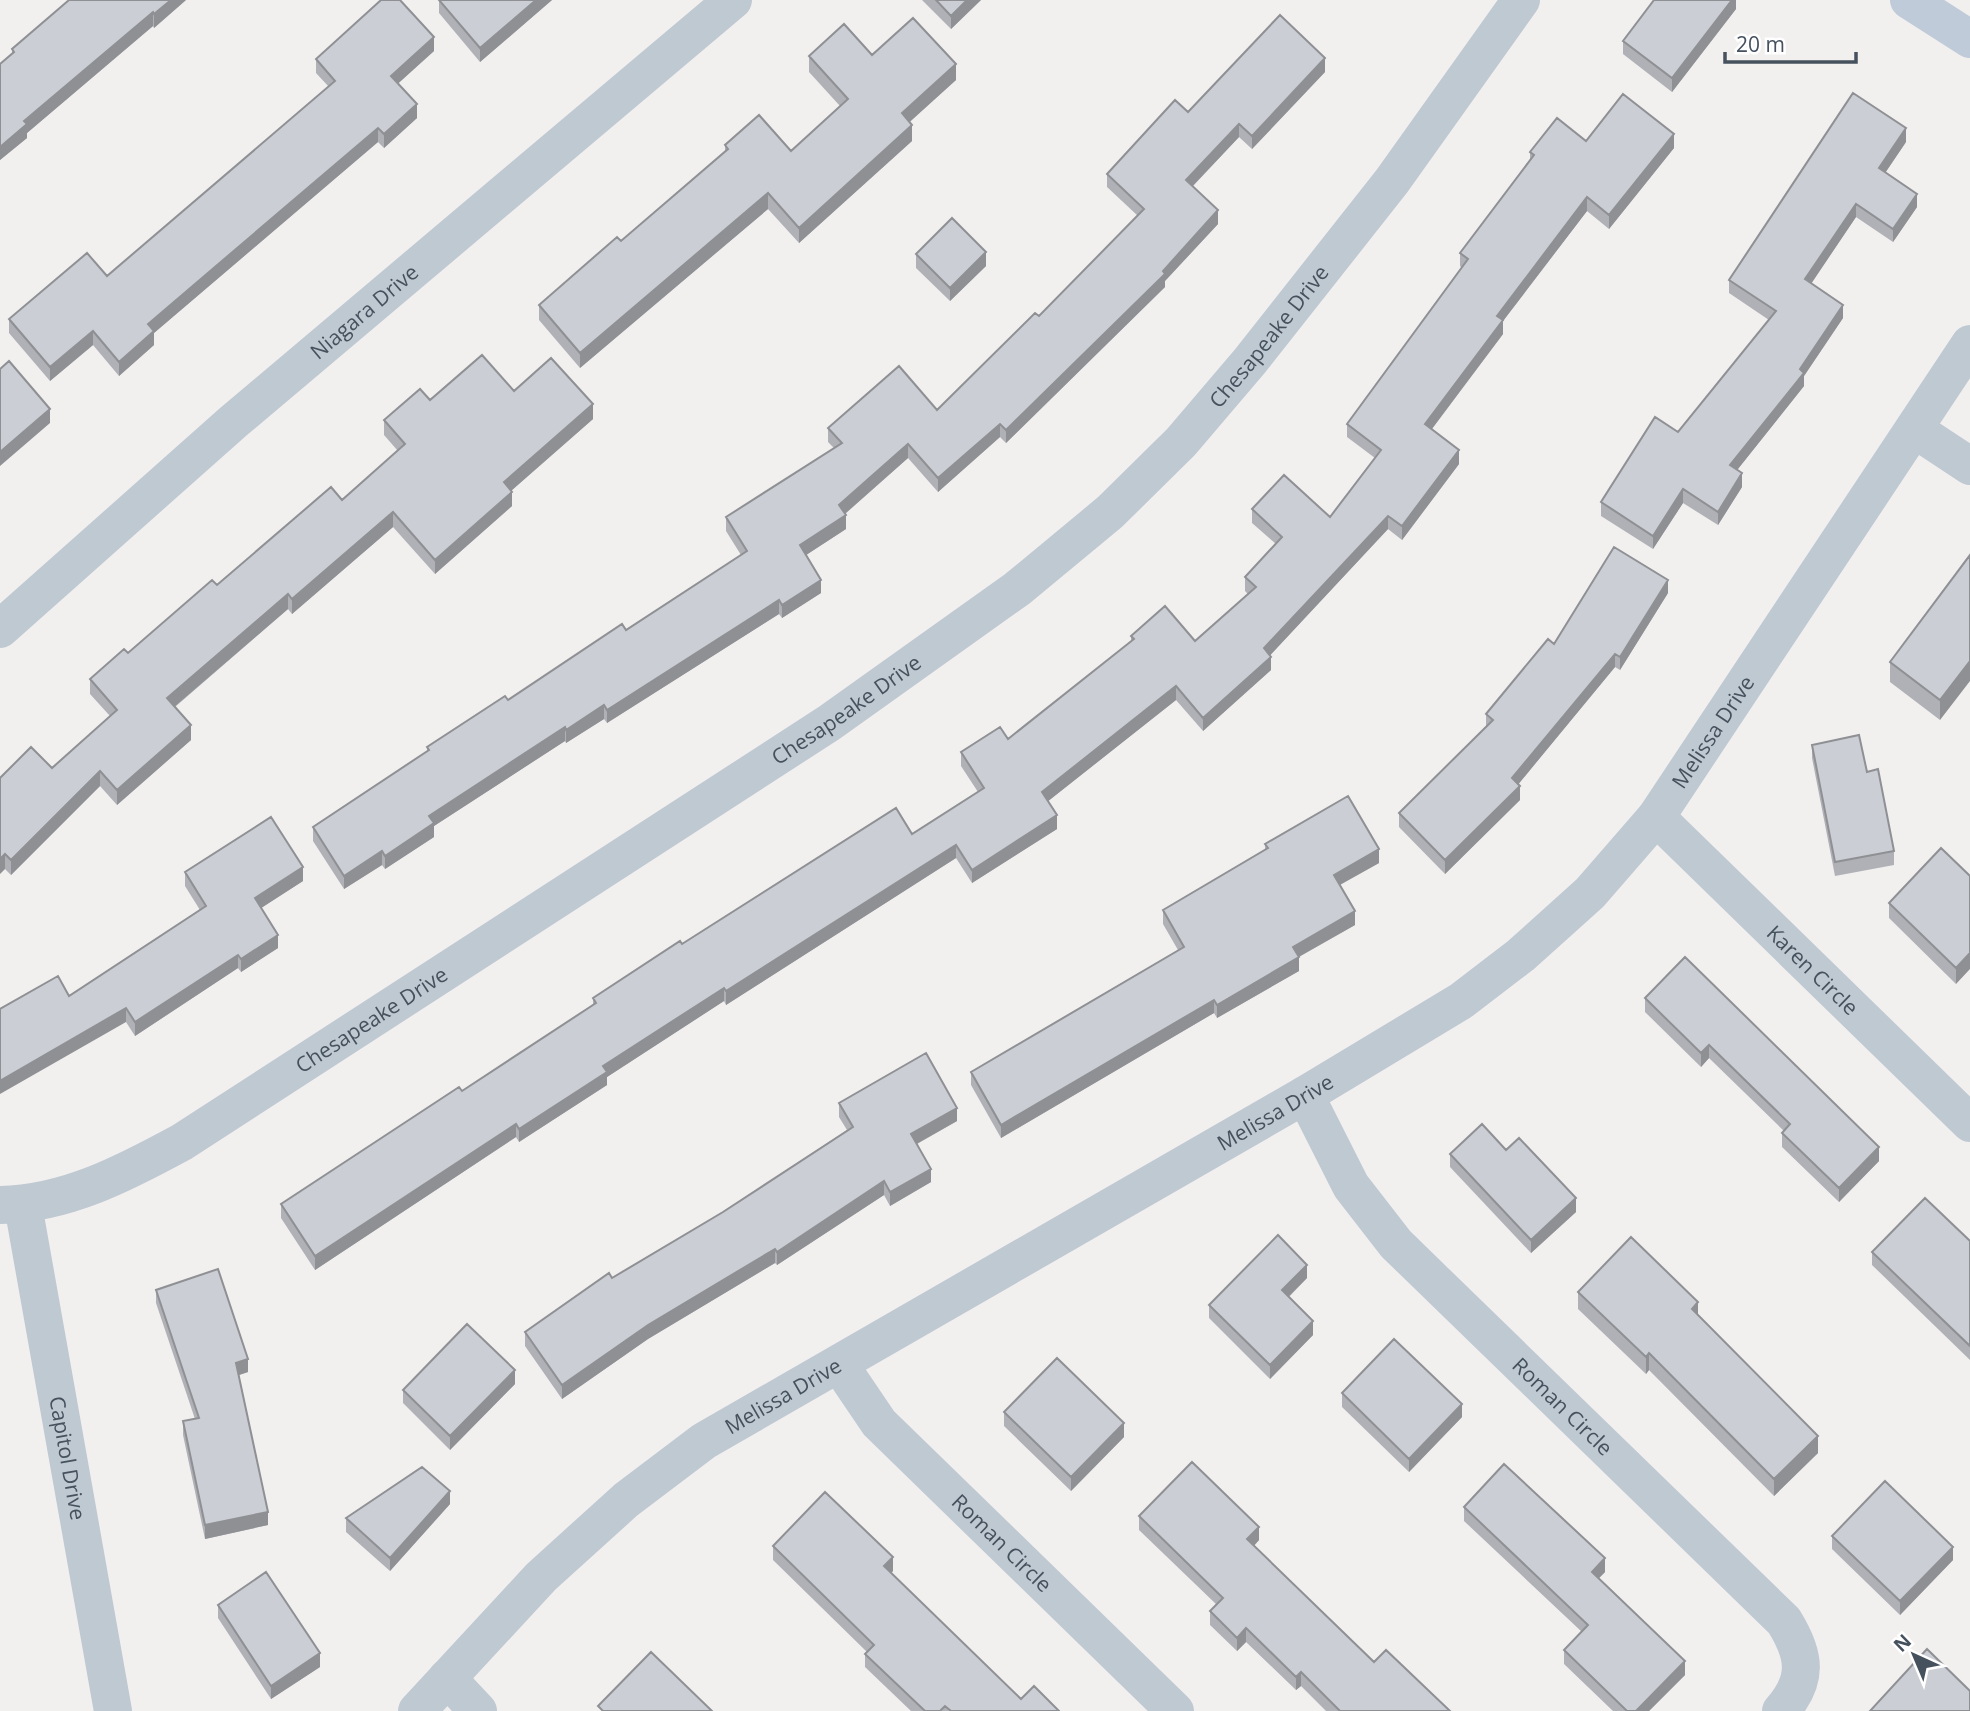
<svg xmlns="http://www.w3.org/2000/svg" width="1970" height="1711" font-family="'Open Sans',sans-serif">
<rect width="100%" height="100%" fill="#f2efef"/>
<g fill="none" stroke-linecap="round" stroke-linejoin="round">
<g stroke="#bfc9d2" stroke-width="38">
<path d="M1914,429L1970,466"/>
<path id="s1" d="M0,629L233,422L733,0"/>
<path id="s2" d="M1656,817L1970,1123"/>
<path id="s3" d="M1305,1095L1351,1186L1396,1244L1784,1621C1805,1655 1809,1679 1781,1711"/>
<path id="s4" d="M0,1205C66,1204 125,1173 182,1142L829,723L1017,589L1110,512L1181,442L1250,361L1392,181L1521,0"/>
<path id="s5" d="M23,1205L113,1711"/>
<path id="s6" d="M839,1364L879,1423L1175,1711"/>
<path d="M447,1678L478,1711"/>
<path id="s7" d="M417,1711L541,1577L626,1500L704,1441L1305,1095L1461,1001L1521,955L1590,893L1656,817L1970,344"/>
</g>
<path stroke="#c0cbd9" stroke-width="38" d="M1909,0L1970,39"/>
</g>
<path fill="#afb1b6" d="M186,0L154,28L153,26L27,133V138L0,160V64L12,54V49Z
M439,0H552L480,62L439,13Z
M922,0H981L951,29Z
M1736,0V9L1672,92L1623,54V41Z
M434,51L398,83L417,118L384,148L378,142L154,333V345L119,376L93,345L50,381L9,333V319L107,276L329,87L316,73V59Z
M872,55L956,80L909,122L912,141L799,243L768,209L580,368L539,320V305L621,241L725,151V145L791,151L840,106L809,72V56Z
M1325,72L1252,149L1239,137L1193,186L1218,224L1165,281V287L1006,443L1000,437L938,492L908,458L845,514L846,529L806,555L821,593L782,618L779,614L607,723L604,719L566,743L565,741L434,826V837L385,869L382,865L344,889L313,841V827L427,751V747L626,630L741,555L726,531V517L834,448L828,442V428L937,410L1039,316L1138,216L1107,187V174L1188,112Z
M1586,141L1674,148L1609,229L1587,211L1503,321V334L1432,429L1459,464L1402,540L1388,529L1270,655L1271,670L1203,731L1176,700L1048,801L1057,829L972,883L956,858L726,1005L724,1001L607,1077V1085L519,1142L516,1137L315,1270L281,1218V1204L462,1091L593,1005V998L682,944L912,834L978,792L961,766V752L1008,739L1131,642V636L1195,641L1248,594L1245,591V577L1276,544L1252,523V509L1330,517L1375,458L1347,437V424L1462,268L1460,266V253L1530,161V152Z
M1906,142L1885,173L1917,207L1893,242L1856,217L1811,283L1843,318L1804,376V386L1737,470L1742,487L1718,525L1683,503L1653,549L1601,516V502L1678,432L1769,320L1729,293V280Z
M916,254L986,266L950,301L916,268Z
M514,391L593,419L511,491L512,506L435,574L393,527L292,614L288,609L175,707L191,740L117,805L100,786L11,875L5,869L0,778L52,768L110,716L90,694V679L128,653L217,585L342,500L398,451L384,435V420L430,400Z
M1970,555L1940,720L1890,682V662Z
M1668,593L1620,670L1615,667L1518,784L1520,800L1445,874L1399,827V813L1486,727V714L1554,644Z
M1812,745L1867,772L1894,851V865L1835,876L1812,758Z
M1265,844L1379,863L1340,885L1355,925L1299,957V971L1217,1018L1214,1013L1001,1138L971,1085V1072L1178,950L1163,924V910L1265,850Z
M185,872L303,881L261,908L278,948L241,972L238,968L135,1036L126,1022L69,996L200,910L185,886Z
M1970,876L1956,984L1889,918V903Z
M1645,998L1879,1161L1839,1202L1782,1147V1133L1784,1131L1709,1058L1701,1067L1645,1012Z
M839,1103L957,1121L917,1144L931,1182L890,1206L884,1195L777,1265L775,1263L648,1339L562,1399L525,1346V1332L612,1278L723,1212L847,1130L839,1117Z
M1506,1150L1576,1212L1531,1253L1450,1167V1154Z
M1970,1241V1360L1872,1265V1252Z
M1307,1278L1289,1297L1313,1335L1270,1379L1209,1318V1305Z
M156,1290L248,1372L239,1375L268,1525L205,1539L183,1435V1421L195,1419L156,1303Z
M1578,1292L1698,1315L1818,1453L1774,1496L1649,1370L1646,1374L1578,1309Z
M515,1384L450,1450L403,1403V1390Z
M1342,1393L1462,1417L1409,1472L1342,1407Z
M1004,1412L1124,1437L1071,1491L1004,1426Z
M450,1504L390,1571L346,1532V1518Z
M1464,1507L1605,1572L1599,1578L1685,1675L1649,1711H1613L1564,1664V1650L1582,1632L1464,1521Z
M1139,1516L1259,1540L1254,1546L1374,1662L1450,1711H1326L1301,1686L1296,1690L1246,1642L1237,1651L1210,1625V1611L1217,1605L1139,1530Z
M1832,1536L1953,1560L1900,1615L1832,1549Z
M773,1546L893,1571L891,1573L1021,1699L1059,1711H911L865,1667V1654L867,1652L773,1560Z
M218,1605L320,1667L271,1699L218,1618Z"/>
<path fill="#8e9094" d="M171,0H186L154,28V14Z
M536,0H552L480,62V48Z
M967,0H981L951,29V16Z
M1732,0H1736V9L1672,92V78Z
M153,12V26L27,133V138L0,160V147L24,121Z
M434,37V51L391,90V76Z
M1325,58V72L1252,149V136Z
M956,64V80L902,129V113Z
M417,104V118L384,148V134Z
M1239,124V137L1186,193V180Z
M912,125V141L799,243V228Z
M378,128V142L154,333V345L119,376V362L148,324Z
M1906,128V142L1879,182V168Z
M1674,134V148L1609,229V215Z
M768,193V209L580,368V353Z
M1917,194V207L1893,242V229Z
M1587,197V211L1503,321V334L1425,438V424L1497,316Z
M1856,204V217L1805,293V279Z
M1218,210V224L1165,281V287L1006,443V430L1163,271Z
M986,252V266L950,301V288Z
M1843,305V318L1804,376V386L1730,479V465L1800,369Z
M93,331V345L50,381V367Z
M593,404V419L504,497V482Z
M50,409V423L0,466V452Z
M1000,424V437L938,492V478Z
M908,444V458L839,519V505Z
M1459,450V464L1402,540V526Z
M1742,473V487L1718,525V512Z
M1683,489V503L1653,549V536Z
M512,492V506L435,574V560Z
M393,512V527L292,614V599Z
M846,515V529L800,559V545Z
M1388,516V529L1264,662V648Z
M821,580V593L782,618V605Z
M1668,580V593L1620,670V657Z
M288,594V609L167,713V698Z
M779,600V614L607,723V710Z
M1615,654V667L1512,792V778Z
M1271,657V670L1203,731V718Z
M1970,661V681L1940,720V700Z
M1176,686V700L1042,806V792Z
M604,705V719L566,743V730Z
M191,725V740L117,805V790Z
M565,727V741L434,826V837L385,869V856L429,816Z
M100,771V786L11,875V860Z
M1520,786V800L1445,874V860Z
M1057,815V829L972,883V870Z
M956,845V858L726,1005V991Z
M1379,849V863L1334,888V875Z
M382,851V865L344,889V876Z
M5,854V869L0,874V859Z
M303,867V881L255,912V898Z
M1355,911V925L1293,960V947Z
M278,935V948L241,972V959Z
M1970,953V969L1956,984V968Z
M238,955V968L135,1036V1022Z
M1299,957V971L1217,1018V1005Z
M724,988V1001L607,1077V1085L519,1142V1129L603,1066Z
M1214,1000V1013L1001,1138V1125Z
M126,1008V1022L0,1094V1081Z
M1709,1045V1058L1701,1067V1053Z
M957,1108V1121L911,1147V1134Z
M516,1124V1137L315,1270V1256Z
M1879,1147V1161L1839,1202V1188Z
M931,1169V1182L890,1206V1192Z
M884,1181V1195L777,1265V1252Z
M1576,1198V1212L1531,1253V1240Z
M775,1249V1263L648,1339L562,1399V1385L648,1325Z
M1307,1265V1278L1282,1303V1290Z
M1698,1302V1319L1692,1309Z
M1313,1321V1335L1270,1379V1365Z
M1649,1353V1370L1646,1374V1357Z
M248,1359V1372L236,1376V1363Z
M515,1370V1384L450,1450V1436Z
M1462,1404V1417L1409,1472V1459Z
M1124,1423V1437L1071,1491V1477Z
M1818,1436V1453L1774,1496V1479Z
M450,1491V1504L390,1571V1558Z
M268,1512V1525L205,1539V1525Z
M1259,1527V1540L1247,1553V1539Z
M1953,1547V1560L1900,1615V1601Z
M893,1557V1571L884,1580V1566Z
M1605,1558V1572L1592,1585V1572Z
M1246,1628V1642L1237,1651V1638Z
M320,1653V1667L271,1699V1686Z
M1685,1661V1675L1649,1711H1636Z
M1301,1672V1686L1296,1690V1677Z"/>
<path fill="#cbced4" stroke="#8e9094" stroke-width="2" d="M69,0H171L154,14L153,12L24,121L27,124L0,147V64L14,52L12,49Z
M381,0H400L434,37L391,76L417,104L384,134L378,128L148,324L154,331L119,362L93,331L50,367L9,319L87,253L107,276L335,81L316,59Z
M439,0H536L480,48Z
M936,0H967L951,16Z
M1654,0H1732L1672,78L1623,41Z
M1280,15L1325,58L1252,136L1239,124L1186,180L1218,210L1163,271L1165,274L1006,430L1000,424L938,478L908,444L839,505L846,515L800,545L821,580L782,605L779,600L607,710L604,705L566,730L565,727L429,816L434,823L385,856L382,851L344,876L313,827L429,750L427,747L505,696L508,700L622,624L626,630L747,551L726,517L842,443L828,428L899,366L937,410L1035,313L1039,316L1144,209L1107,174L1175,100L1188,112Z
M913,18L956,64L902,113L912,125L799,228L768,193L580,353L539,305L617,237L621,241L728,149L725,145L759,115L791,151L848,99L809,56L844,24L872,55Z
M1853,93L1906,128L1879,168L1917,194L1893,229L1856,204L1805,279L1843,305L1800,369L1804,373L1730,465L1742,473L1718,512L1683,489L1653,536L1601,502L1655,417L1678,432L1776,311L1729,280Z
M1623,94L1674,134L1609,215L1587,197L1497,316L1503,320L1425,424L1459,450L1402,526L1388,516L1264,648L1271,657L1203,718L1176,686L1042,792L1057,815L972,870L956,845L726,991L724,988L603,1066L607,1072L519,1129L516,1124L315,1256L281,1204L459,1087L462,1091L596,1003L593,998L680,941L682,944L896,808L912,834L984,788L961,752L1000,727L1008,739L1134,639L1131,636L1165,606L1195,641L1256,587L1245,577L1282,537L1252,509L1284,475L1330,517L1381,450L1347,424L1468,259L1460,253L1534,155L1530,152L1557,118L1586,141Z
M952,218L986,252L950,288L916,254Z
M482,355L514,391L551,358L593,404L504,482L512,492L435,560L393,512L292,599L288,594L167,698L191,725L117,790L100,771L11,860L5,854L0,859V778L31,747L52,768L117,710L90,679L124,649L128,653L212,580L217,585L331,487L342,500L405,444L384,420L420,389L430,400Z
M9,361L50,409L0,452V369Z
M1614,547L1668,580L1620,657L1615,654L1512,778L1520,786L1445,860L1399,813L1493,720L1486,714L1548,639L1554,644Z
M1970,555V661L1940,700L1890,662Z
M1859,735L1867,772L1878,769L1894,851L1835,862L1812,745Z
M1348,796L1379,849L1334,875L1355,911L1293,947L1299,957L1217,1005L1214,1000L1001,1125L971,1072L1184,947L1163,910L1268,848L1265,844Z
M271,817L303,867L255,898L278,935L241,959L238,955L135,1022L126,1008L0,1081V1009L58,976L69,996L206,906L185,872Z
M1941,848L1970,876V953L1956,968L1889,903Z
M1685,957L1879,1147L1839,1188L1782,1133L1790,1124L1709,1045L1701,1053L1645,998Z
M926,1053L957,1108L911,1134L931,1169L890,1192L884,1181L777,1252L775,1249L648,1325L562,1385L525,1332L609,1273L612,1278L723,1212L853,1127L839,1103Z
M1482,1124L1506,1150L1519,1138L1576,1198L1531,1240L1450,1154Z
M1925,1198L1970,1241V1346L1872,1252Z
M1278,1235L1307,1265L1282,1290L1313,1321L1270,1365L1209,1305Z
M1631,1237L1698,1302L1692,1309L1818,1436L1774,1479L1649,1353L1646,1357L1578,1292Z
M218,1269L248,1359L236,1363L268,1512L205,1525L183,1421L199,1418L156,1290Z
M467,1324L515,1370L450,1436L403,1390Z
M1394,1339L1462,1404L1409,1459L1342,1393Z
M1057,1358L1124,1423L1071,1477L1004,1412Z
M1192,1462L1259,1527L1247,1539L1374,1662L1386,1650L1450,1711H1340L1301,1672L1296,1677L1246,1628L1237,1638L1210,1611L1223,1598L1139,1516Z
M1504,1464L1605,1558L1592,1572L1685,1661L1636,1711H1627L1564,1650L1588,1625L1464,1507Z
M422,1467L450,1491L390,1558L346,1518Z
M1885,1481L1953,1547L1900,1601L1832,1536Z
M825,1492L893,1557L884,1566L1021,1699L1034,1686L1059,1711H951L945,1706L940,1711H925L865,1654L874,1645L773,1546Z
M266,1572L320,1653L271,1686L218,1605Z
M1927,1649L1970,1691V1711H1870Z
M651,1652L712,1711H603L598,1706Z"/>
<g text-anchor="middle" dominant-baseline="central" stroke-width="7" stroke-linejoin="round" paint-order="stroke">
<g font-size="21" fill="#46515e" stroke="#fff">
<text stroke="none"><textPath href="#s1" startOffset="483">Niagara Drive</textPath></text>
<text stroke="none"><textPath href="#s4" startOffset="1554">Chesapeake Drive</textPath></text>
<text stroke="none"><textPath href="#s4" startOffset="987">Chesapeake Drive</textPath></text>
<text stroke="none"><textPath href="#s7" startOffset="1642">Melissa Drive</textPath></text>
<text stroke="none"><textPath href="#s2" startOffset="219">Karen Circle</textPath></text>
<text stroke="none"><textPath href="#s4" startOffset="420">Chesapeake Drive</textPath></text>
<text stroke="none"><textPath href="#s7" startOffset="1054">Melissa Drive</textPath></text>
<text stroke="none"><textPath href="#s7" startOffset="486">Melissa Drive</textPath></text>
<text stroke="none"><textPath href="#s3" startOffset="408">Roman Circle</textPath></text>
<text stroke="none"><textPath href="#s5" startOffset="257">Capitol Drive</textPath></text>
<text stroke="none"><textPath href="#s6" startOffset="243">Roman Circle</textPath></text>
</g>
</g>
<g transform="translate(1914 1655) rotate(316)" stroke="#ffffff" stroke-width="5" paint-order="stroke">
<path d="M0-5L12 26L0 18L-12 26Z" fill="#46515e"/>
<text y="-10" font-size="19" font-weight="bold" text-anchor="middle" fill="#46515e">N</text>
</g>
<path d="M1725 52v10h131v-10" fill="none" stroke="#46515e" stroke-width="3.5"/>
<text x="1736" y="52" font-size="21" fill="#46515e" stroke="#ffffff" stroke-width="5" paint-order="stroke">20 m</text>
</svg>
